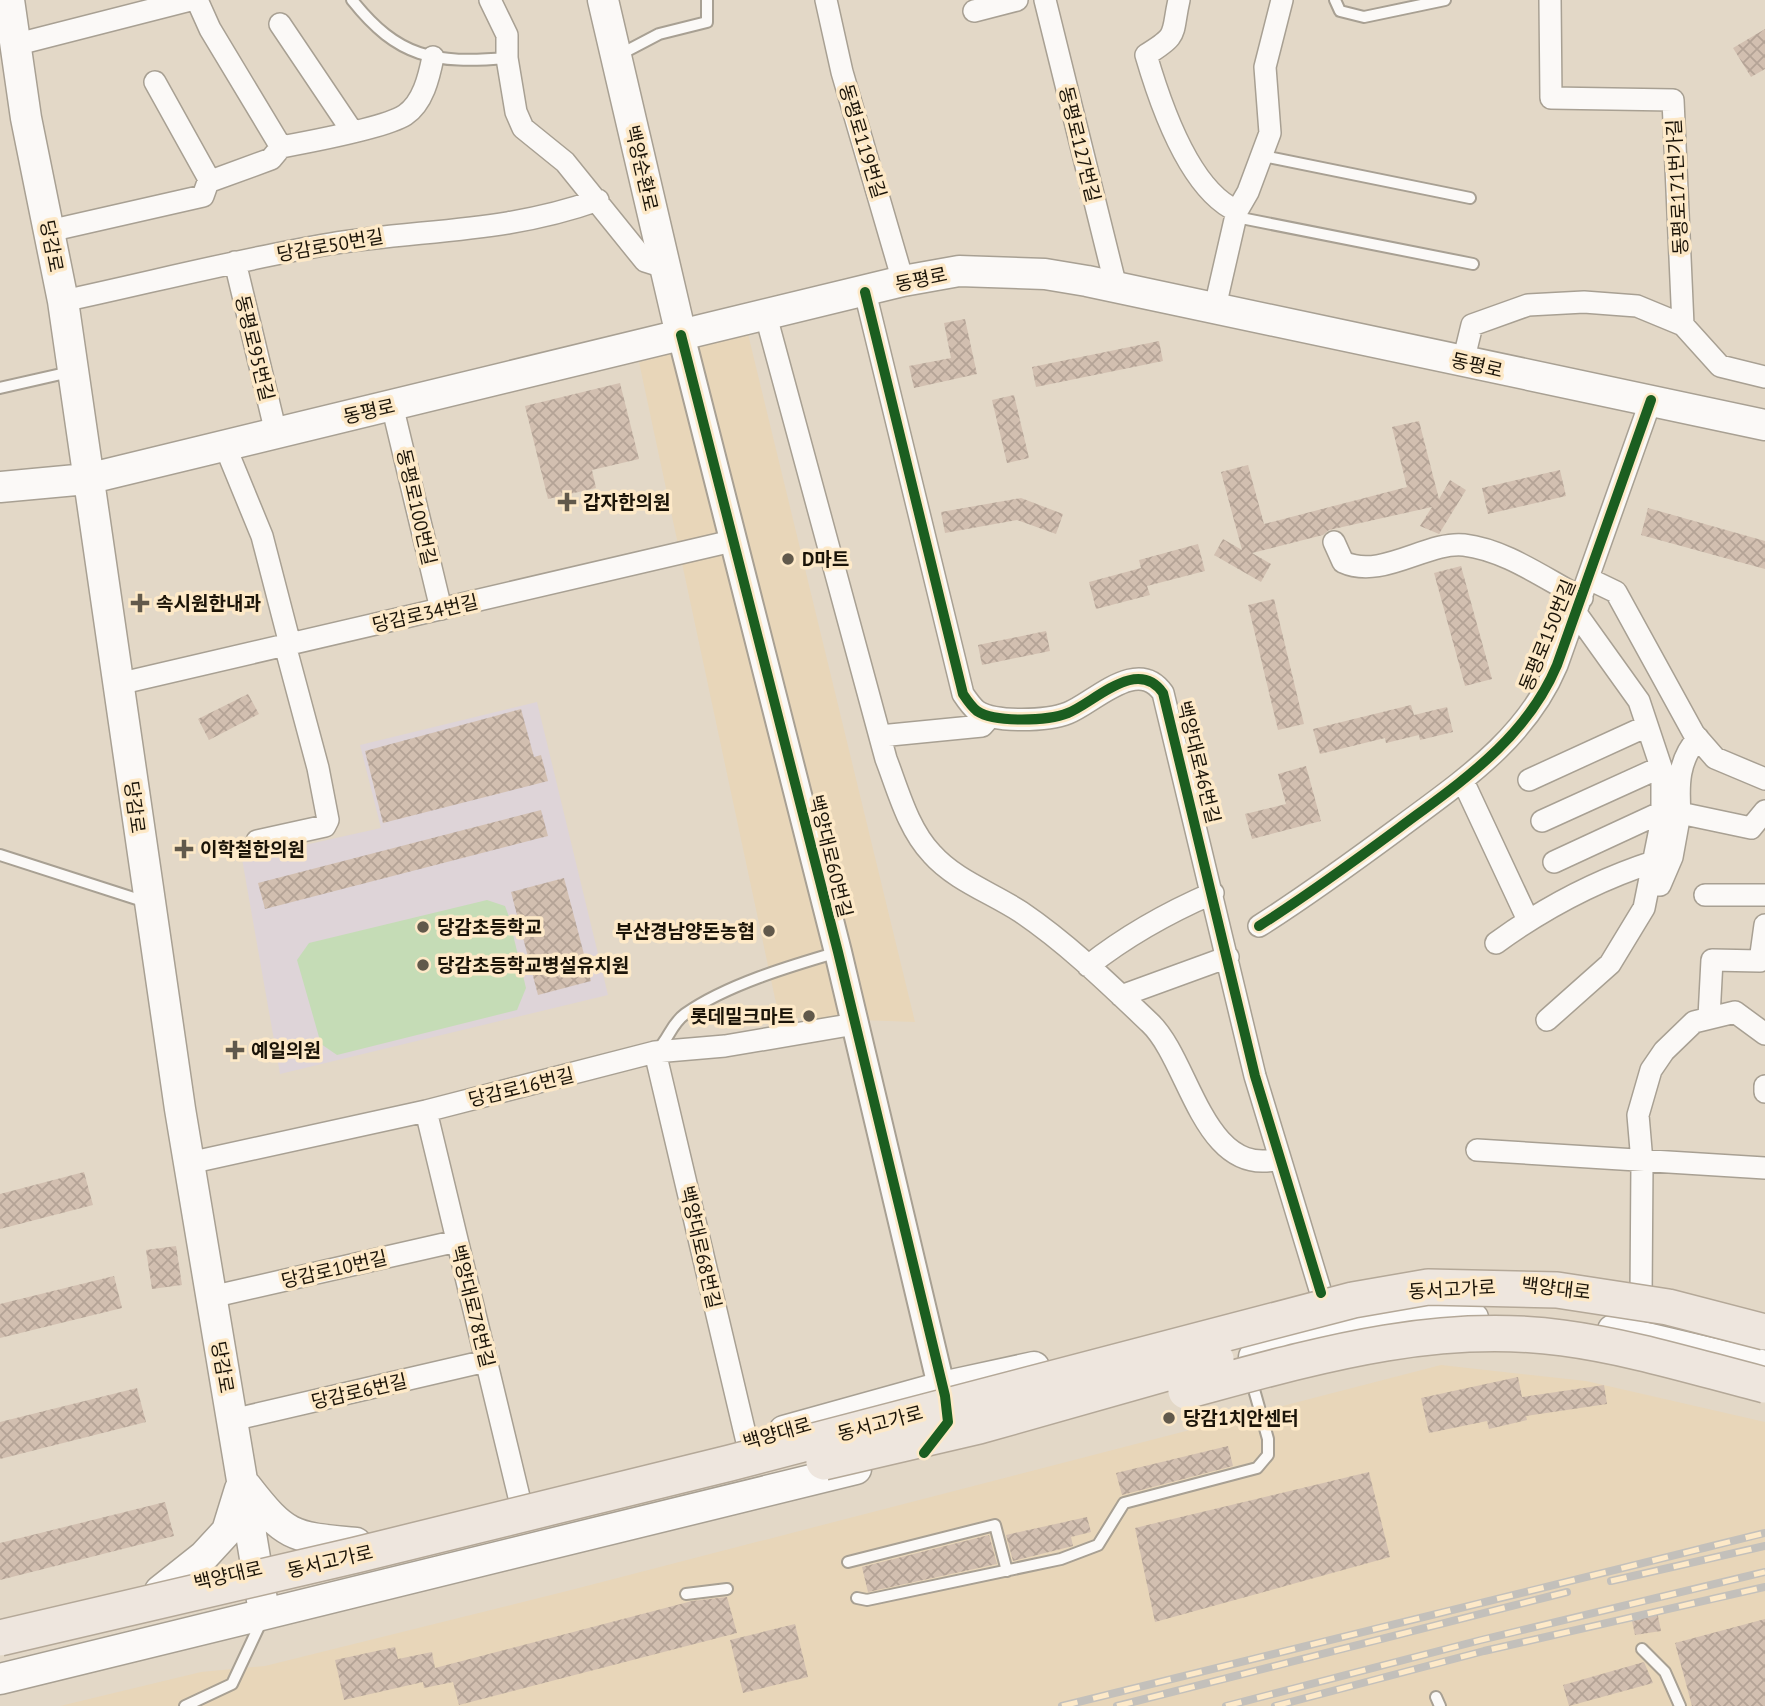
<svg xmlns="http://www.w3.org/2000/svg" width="1765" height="1706" font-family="'PT Sans','Noto Sans KR',sans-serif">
<defs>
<pattern id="building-cross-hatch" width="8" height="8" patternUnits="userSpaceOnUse" patternTransform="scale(1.75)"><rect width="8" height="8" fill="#d2bfb0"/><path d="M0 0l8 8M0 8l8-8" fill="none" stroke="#b4a396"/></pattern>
</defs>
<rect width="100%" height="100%" fill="#e3d8c7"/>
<path fill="#e8d6b9" d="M748,334L915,1022L779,1017L639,362Z
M1441,1365L1586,1381L1765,1422V1706H60L201,1672L265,1666L575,1589Z"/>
<path fill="#ded4d8" d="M537,702L608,995L280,1074L242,859L381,828L360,745Z"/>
<path fill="#c5dcb6" d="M487,900L505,906L508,914L526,988L517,1010L337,1055L321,1044L297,960L309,943Z"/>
<path fill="url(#building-cross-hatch)" d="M1765,29V69L1751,77L1733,48Z
M965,319L977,374L914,388L909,366L951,358L944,323Z
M1159,341L1163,361L1036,387L1032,367Z
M620,383L639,459L592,470L596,488L548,499L525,406Z
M1014,395L1029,458L1007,463L992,400Z
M1419,421L1439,499L1450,480L1466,490L1439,534L1420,526L1432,507L1329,530L1323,535L1252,553L1271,564L1261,582L1214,555L1223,539L1242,550L1221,472L1248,465L1264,524L1407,487L1392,427Z
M1560,470L1566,496L1488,514L1482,488Z
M1021,498L1063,514L1056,534L1017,520L945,533L941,512Z
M1648,508L1765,541V569L1641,535Z
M1198,544L1205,571L1147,586L1150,595L1096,609L1089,582L1141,568L1139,560Z
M1461,566L1492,679L1465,686L1434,573Z
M1274,599L1304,724L1278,730L1248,605Z
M1046,631L1050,651L982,665L978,645Z
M248,694L259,714L209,740L198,719Z
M1411,705L1414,715L1447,707L1453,732L1420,740L1419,735L1386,743L1385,738L1320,754L1313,729Z
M521,709L534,757L541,755L548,781L383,823L365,751Z
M1306,766L1321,821L1252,839L1245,814L1286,804L1278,774Z
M541,810L548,836L265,909L258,883Z
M564,878L591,981L538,995L511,892Z
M84,1172L93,1205L0,1229V1194Z
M176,1246L182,1285L152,1289L146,1250Z
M114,1276L122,1308L0,1338V1304Z
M1518,1377L1522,1397L1604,1385L1607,1404L1526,1416L1527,1420L1489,1429L1487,1421L1429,1433L1421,1398Z
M137,1388L146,1422L0,1459V1422Z
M1228,1446L1233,1466L1122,1495L1116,1473Z
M1369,1472L1390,1557L1155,1622L1135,1528Z
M165,1502L174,1536L0,1580V1543Z
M1087,1517L1091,1532L1071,1537L1073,1546L1013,1561L1006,1535Z
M989,1535L997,1564L868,1592L862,1567Z
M727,1597L737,1633L459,1705L453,1682L424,1688L423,1682L344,1700L335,1660L395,1647L398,1659L432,1652L435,1668L692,1601Z
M1657,1611L1661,1631L1635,1635L1631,1616Z
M1765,1619V1706H1692L1675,1643Z
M795,1624L808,1677L743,1693L730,1640Z
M1644,1662L1653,1683L1569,1706L1563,1685Z"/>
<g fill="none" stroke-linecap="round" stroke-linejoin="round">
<g stroke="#a8a093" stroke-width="14">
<path id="service" d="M352,0C398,58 434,64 507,58
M1335,0L1340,11L1364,17L1445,0
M619,55L659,34L707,22V0
M1263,156L1470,198
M1236,217L1473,264
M0,388L70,372
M0,855L146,902
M656,1051C669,1040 670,1025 685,1014C726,985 790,966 838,952
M848,1562L995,1525L1007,1571
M686,1594L727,1589
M857,1598L867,1600L1061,1559L1098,1545L1124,1503L1257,1468L1268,1455V1439L1251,1379
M1642,1649L1665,1672L1680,1706
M1436,1697L1440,1706
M185,1706L232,1684L262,1620"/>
</g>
<g stroke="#a8a093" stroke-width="24">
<path id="minor" d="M197,0L210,29L281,147C308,142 385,128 405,115C423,103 429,77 433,57
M490,0L507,35V58L516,112L523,128L565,162L645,261L664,267
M826,0L842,72L903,281
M1045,0L1116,287
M1179,0C1171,35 1180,34 1146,55C1160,103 1189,190 1237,211
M1550,0L1551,98L1673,100L1683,325
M974,11L1017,0
M280,24L352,131
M14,45L190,0
M155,82L210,181
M49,231L203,196L208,182L271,159L281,147
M235,262L276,433
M865,292L963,694C967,700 972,707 977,711C995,723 1048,721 1068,713C1094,703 1137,656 1163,693L1255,1076L1321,1293
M63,301C152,282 240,259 330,244C424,229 506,233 598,200
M1215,307L1237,211L1248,192L1270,133L1265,67L1282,0
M766,316L886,759C898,790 908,829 932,854C955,880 992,893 1021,912C1068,944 1109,984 1150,1023C1190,1061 1203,1178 1278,1159
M1463,362L1472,325L1528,305L1584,302L1637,306L1683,325L1720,366L1765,377
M392,405L441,609
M225,446L262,536L290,644
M1334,542L1343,562C1382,580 1427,541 1464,545C1506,550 1545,579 1582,598
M1589,579L1616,592L1694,734L1715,758L1765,779
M118,684L732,541
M880,736L982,726L990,717
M1529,780L1647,726
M1463,781L1528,920
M1680,813C1678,785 1678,760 1698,738
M1542,821L1661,767
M257,841L325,826L328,820L318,768L285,645
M1554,862L1662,812
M1660,885L1672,857L1680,813L1751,828L1765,811
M1705,895H1765
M1259,926C1308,895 1353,862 1399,828C1462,781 1526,739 1557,665L1651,400
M1496,943C1544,908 1600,879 1656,861
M1088,966C1126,936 1169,912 1213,893
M1121,996L1228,957
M1709,1017L1712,960L1760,961L1765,925
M1547,1020L1610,964L1644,908L1662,819V770L1639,701L1576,613
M655,1052L747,1442
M1765,1086V1092
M426,1111L520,1501
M1477,1150L1765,1168
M189,1163L426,1111L655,1052L725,1046L855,1024
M211,1297L457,1241
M1641,1299L1642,1162L1638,1115L1651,1070L1664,1051L1694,1022L1735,1012L1765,1034
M232,1420L486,1361"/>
</g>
<g stroke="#a8a093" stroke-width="30">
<path id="tertiary" d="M681,335L838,952L946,1407"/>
</g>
<g stroke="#a8a093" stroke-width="33">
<path id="secondary" d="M9,0L26,118L63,301L180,1109L262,1600
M603,0L681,335
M0,487L87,479L903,281L959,271L1045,274L1087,281L1765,425
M1613,1330L1765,1366
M1254,1357C1331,1333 1392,1319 1473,1318
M784,1431L942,1387L1034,1367
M246,1486C286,1538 293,1537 356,1543
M160,1591L204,1556L227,1531L240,1489
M0,1679L856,1469"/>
</g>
<use href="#service" stroke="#fbf9f7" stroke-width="10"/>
<use href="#minor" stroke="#fbf9f7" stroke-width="21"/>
<use href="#tertiary" stroke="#fbf9f7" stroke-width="26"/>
<use href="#secondary" stroke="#fbf9f7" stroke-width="30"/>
<g stroke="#c3c0bb" stroke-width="8">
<path id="rail" d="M1611,1581L1765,1546
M1062,1706L1765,1533
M1117,1706L1567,1592
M1226,1706L1481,1640L1765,1572
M1275,1706L1484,1651L1765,1587"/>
</g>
<use href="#rail" stroke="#fde9c8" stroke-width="5" stroke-dasharray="16" stroke-linecap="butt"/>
<g stroke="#b4a898" stroke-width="38" stroke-linecap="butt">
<path id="trunk-bridge" d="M1186,1391C1309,1358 1433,1320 1563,1338C1631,1347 1698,1368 1765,1385
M824,1462L979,1426L1216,1359
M0,1638L356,1555L730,1463L1353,1300L1428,1287L1557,1290L1668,1307L1765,1332"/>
</g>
<use href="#trunk-bridge" stroke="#eee6de" stroke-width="35"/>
<g stroke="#fde9c8" stroke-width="15">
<path id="cycleway" d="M865,292L963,694C967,700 972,707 977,711C995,723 1048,721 1068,713C1094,703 1137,656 1163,693L1255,1076L1321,1293
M681,335L838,952L945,1396L948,1422L924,1453
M1259,926C1308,895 1353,862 1399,828C1462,781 1526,739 1557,665L1651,400"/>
</g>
<use href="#cycleway" stroke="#1b5e20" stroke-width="10"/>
</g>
<g fill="#61594b" stroke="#fde9c8" stroke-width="2.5">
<path d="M563.5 491.5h7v7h7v7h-7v7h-7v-7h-7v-7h7z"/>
<circle cx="788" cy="559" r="7"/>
<path d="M136.5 592.5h7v7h7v7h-7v7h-7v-7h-7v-7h7z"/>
<path d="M180.5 838.5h7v7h7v7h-7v7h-7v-7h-7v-7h7z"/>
<circle cx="423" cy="927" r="7"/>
<circle cx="769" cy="931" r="7"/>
<circle cx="423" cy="965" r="7"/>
<circle cx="809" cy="1016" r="7"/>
<path d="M231.5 1039.5h7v7h7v7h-7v7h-7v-7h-7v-7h7z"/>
<circle cx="1169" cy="1418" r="7"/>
</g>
<g text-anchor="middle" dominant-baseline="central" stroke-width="7" stroke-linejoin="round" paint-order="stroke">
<g font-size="19" fill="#1b1408" stroke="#fde9c8">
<text transform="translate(863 141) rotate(73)">동평로119번길</text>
<text transform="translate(1080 144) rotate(76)">동평로127번길</text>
<text transform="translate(642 168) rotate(77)">백양순환로</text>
<text transform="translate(1677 187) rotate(-93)">동평로171번가길</text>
<text transform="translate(330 245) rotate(-10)">당감로50번길</text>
<text transform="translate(52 246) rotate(79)">당감로</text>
<text transform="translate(921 279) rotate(-12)">동평로</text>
<text transform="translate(255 348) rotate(76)">동평로95번길</text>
<text transform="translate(1477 365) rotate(13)">동평로</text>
<text transform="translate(369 411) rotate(-13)">동평로</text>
<text transform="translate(417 507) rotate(77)">동평로100번길</text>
<text transform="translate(425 613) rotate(-13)">당감로34번길</text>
<text transform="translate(1547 635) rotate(-68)">동평로150번길</text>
<text transform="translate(1199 762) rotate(76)">백양대로46번길</text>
<text transform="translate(135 807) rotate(82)">당감로</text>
<text transform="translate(831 856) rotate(76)">백양대로60번길</text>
<text transform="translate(521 1087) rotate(-14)">당감로16번길</text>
<text transform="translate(701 1247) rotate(77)">백양대로68번길</text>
<text transform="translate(334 1269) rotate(-13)">당감로10번길</text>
<text transform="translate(1556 1288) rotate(7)">백양대로</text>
<text transform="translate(1452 1289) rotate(-3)">동서고가로</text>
<text transform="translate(473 1306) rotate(76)">백양대로78번길</text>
<text transform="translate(223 1367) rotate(80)">당감로</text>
<text transform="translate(359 1391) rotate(-13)">당감로6번길</text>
<text transform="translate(880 1423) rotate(-15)">동서고가로</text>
<text transform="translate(777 1433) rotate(-16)">백양대로</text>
<text transform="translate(330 1561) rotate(-13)">동서고가로</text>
<text transform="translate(228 1575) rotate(-13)">백양대로</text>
</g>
<g font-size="19" font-weight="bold" fill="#1b1408" stroke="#fde9c8" text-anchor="start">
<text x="583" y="502">갑자한의원</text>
<text x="802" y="559">D마트</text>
<text x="156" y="603">속시원한내과</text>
<text x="200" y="849">이학철한의원</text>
<text x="437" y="927">당감초등학교</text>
<text x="755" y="931" text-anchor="end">부산경남양돈농협</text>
<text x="437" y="965">당감초등학교병설유치원</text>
<text x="795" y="1016" text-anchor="end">롯데밀크마트</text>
<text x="251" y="1050">예일의원</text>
<text x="1183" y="1418">당감1치안센터</text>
</g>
</g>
</svg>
